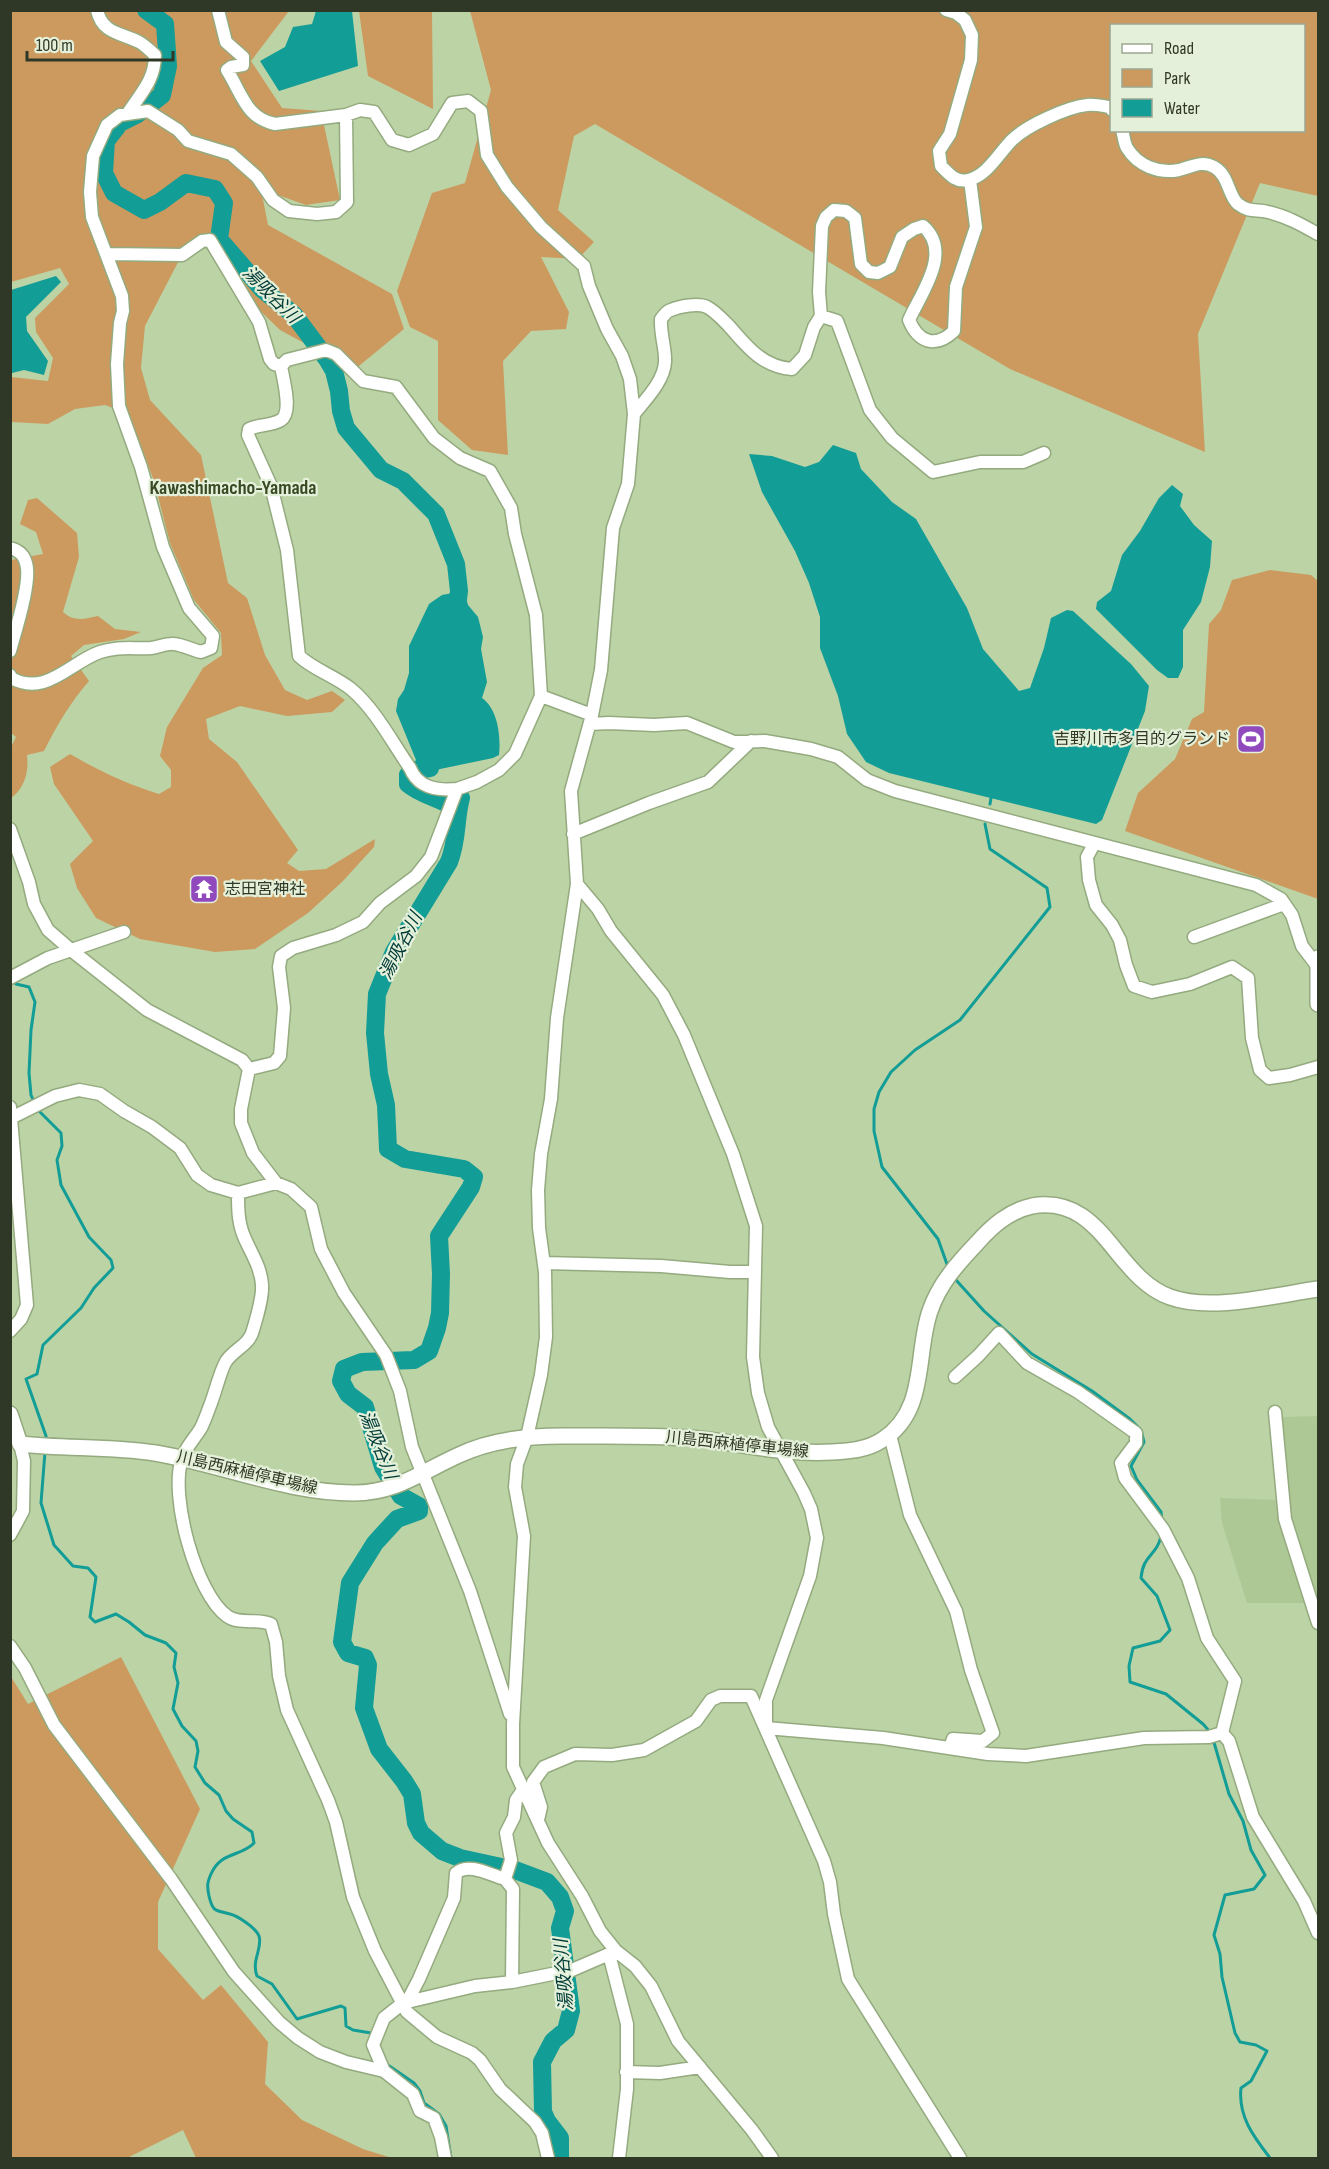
<svg xmlns="http://www.w3.org/2000/svg" width="1329" height="2169" font-family="'Sofia Sans Condensed','Noto Sans JP',sans-serif">
<rect width="100%" height="100%" fill="#bcd3a6"/>
<path fill="#aec895" d="M1318,1416V1605L1289,1516L1282,1417Z
M1220,1498L1278,1500L1307,1603H1247L1222,1523Z"/>
<path fill="#cc9a5e" fill-rule="evenodd" d="M11,11H289L251,61L282,108L321,111L340,200L306,205L261,189L268,225L392,294L404,329L354,370L280,330L240,291L217,235L189,241L145,326L141,368L150,400L201,455L228,583L247,598L265,655L285,690L307,700L332,691L345,700L332,712L287,716L240,706L206,719L209,739L237,762L298,850L287,863L299,871L326,869L375,839L374,847L342,882L308,913L255,949L215,952L140,939L96,918L77,888L70,864L93,841L54,784L50,767L70,754C99,771 127,784 159,794L171,787V770L160,756L167,727L203,668L222,655L221,633L194,600L170,543L154,481L129,414L105,405L75,409L48,424L11,422V377L48,381L53,358L36,332L35,318L69,284L60,268L11,282Z
M359,11H432L433,109L368,76Z
M470,11H1318V196L1260,183L1198,334L1205,452L1010,369L595,124L574,136L558,210L594,242L578,259L541,257L569,312L566,329L531,331L503,361L508,455L472,450L438,420V341L410,327L397,291L432,193L465,183L491,90ZM1112,26H1304V130H1112Z
M37,498L77,533L79,557L63,612C74,622 84,619 98,616L115,629L141,632L124,639L84,645L71,656L89,681C70,703 57,725 44,751L27,755C29,771 25,788 11,798L10,749L16,737L10,732L11,560L43,554L36,532L20,524L28,500Z
M1270,570L1311,575L1318,581V899L1125,831L1138,793L1175,759L1192,719L1204,712L1209,624L1221,610L1232,580Z
M121,1657L200,1809L158,1902V1949L203,2000L221,1985L268,2042L265,2084L302,2120L363,2149L392,2158H196L183,2130L127,2158H11L10,1675L28,1704Z"/>
<path fill="#129d96" d="M316,11H352L358,66L279,91L260,61L285,47L293,27L312,24Z
M56,276L61,282L26,317L27,331L48,361L44,375L24,370L12,373L10,370L11,290Z
M833,445L856,453L861,469L892,502L916,519L967,608L983,649L1019,691L1030,688L1044,648L1051,618L1067,610L1073,611L1131,664L1149,686L1145,711L1102,820L1096,824L889,773L866,762L847,734L838,696L820,648V617L809,583L795,551L762,492L749,454L772,456L805,467L819,462Z
M1172,485L1183,494L1180,506L1194,525L1212,541L1210,567L1201,602L1183,630V667L1178,678H1168L1157,670L1096,609L1097,602L1111,591L1122,555L1140,531L1159,498Z
M464,591L468,605L478,617L483,637L481,649L487,682L482,698C498,709 501,737 499,755L493,758L421,773L414,765L416,760L396,711L398,699L404,690L409,673V646L429,604L442,595Z"/>
<g fill="none" stroke-linecap="round" stroke-linejoin="round">
<path stroke="#129d96" stroke-width="3" d="M990,804L991,798
M16,984L29,987L35,1002L31,1030L29,1073L31,1095L35,1104
M38,1110L61,1133L62,1146L57,1160L61,1185L89,1237L111,1260L113,1268L94,1288L81,1308L43,1345L37,1374L26,1379L46,1436V1443
M948,1267L938,1239L882,1167L874,1131V1109L879,1092L891,1072L915,1050L960,1020L1050,907L1047,888L990,849L985,824
M956,1280L984,1311L1032,1354L1092,1391L1130,1419L1141,1430L1144,1442L1131,1466L1137,1480L1161,1512L1162,1521
M45,1452L41,1503L54,1545L73,1566L88,1568L96,1577L90,1617L95,1622L116,1614L129,1622L145,1635L166,1643L176,1653L174,1667L178,1683L173,1709L182,1726L196,1741L198,1751L195,1767L205,1783L219,1795L226,1811L233,1819L252,1832L254,1843C241,1857 221,1851 211,1874C207,1883 207,1886 209,1896C213,1913 216,1910 230,1914C238,1916 256,1928 259,1936C263,1948 251,1960 257,1976L272,1984L297,2019L341,2006L345,2008L346,2026L353,2030L371,2033
M1161,1536C1157,1556 1143,1554 1141,1578L1157,1596L1170,1630L1160,1641L1133,1648L1129,1666L1130,1682L1166,1694L1203,1724L1211,1733
M1213,1739L1229,1794L1243,1821L1251,1850L1265,1875L1254,1889L1225,1895L1214,1935L1220,1954L1222,1977L1235,2033L1240,2042L1256,2045L1267,2051L1251,2081L1241,2088C1238,2116 1253,2136 1270,2158
M385,2063L414,2083L420,2091L424,2103L439,2114L446,2126L451,2158"/>
<path stroke="#129d96" stroke-width="18" d="M146,10L165,24L168,66L162,95L136,115L120,123L106,141L104,173L114,193L144,210L160,202L186,183L215,189L224,203L219,239L262,289L294,315L327,359L334,371L339,391L341,411L346,428L381,470L403,481L436,514L456,564L459,591L456,614
M430,768L416,770L408,775V784C423,797 444,798 458,811
M461,798C455,820 458,840 449,862L394,952L377,994L375,1033L379,1074L386,1105L388,1149L405,1159L464,1169L474,1177L471,1187L439,1236L441,1274L440,1313L437,1328L429,1351L414,1360L362,1362L344,1369L341,1381L348,1394L365,1407L383,1467L401,1496L419,1506V1511L397,1519L375,1543L350,1583L342,1642L348,1653L365,1658L368,1665L364,1708L379,1749L404,1781L412,1794L416,1823L421,1833L442,1851L460,1858L515,1870L547,1882L560,1897L565,1911L560,1928L571,2011L566,2030L553,2041L542,2062L543,2112L547,2121L560,2138V2158"/>
<g stroke="#94aa7f" stroke-width="15">
<path id="minor" d="M97,10C102,34 122,33 139,42C145,45 150,51 155,55C155,80 141,93 128,113
M218,10L226,42L243,57V65L231,67L227,70C242,94 246,118 275,124L346,115L360,110L374,112L392,140L409,145L433,134L452,103L468,101L481,111L487,155L507,187L541,227L584,266L589,286L607,329L622,356L630,379L634,414L628,484L613,528L601,670L592,715L571,791L577,884L557,1018L551,1099L541,1154L538,1190L539,1228L545,1272L546,1337L541,1375L527,1437L517,1464L515,1487L524,1536L513,1724V1767L548,1843L582,1896L600,1931L616,1951L635,1966L651,1986L678,2041L752,2130L772,2158
M946,10L956,13L965,20L972,35L971,60L950,134L939,151L941,166C949,174 956,183 968,180C987,176 999,153 1012,140C1026,126 1067,107 1087,105C1094,104 1103,106 1110,107L1112,110
M1122,130C1124,136 1124,143 1127,148C1138,166 1159,174 1179,170C1191,167 1202,160 1214,167C1229,175 1228,196 1238,204C1250,213 1256,209 1268,212C1286,216 1302,225 1318,234
M107,254L182,255L202,241L210,240L259,322L270,359L274,364L281,366L287,360L326,350L336,354L363,381L396,387L434,438L460,458L490,471L511,508L515,534L536,615L541,696L515,754L499,770L477,782L457,789L431,857L416,876L380,903L363,922L336,935L293,948L281,956L279,967L284,1008L280,1056L274,1063L249,1069
M821,316L837,321L870,410L892,438L933,472L980,462H1023L1044,453
M281,366C283,379 293,412 281,420C272,426 259,424 249,429L248,435L271,486L287,550L299,656C314,670 335,676 351,689C375,709 392,742 410,768C418,788 437,791 457,789
M634,414C646,399 664,381 665,362C666,350 660,334 661,319C664,316 666,311 671,310C680,306 698,303 707,307C715,311 723,320 729,326C747,347 763,367 792,369L805,355L814,327L821,316L819,292L822,226L826,217L834,210L846,211L855,218L861,264L869,272L878,273L890,267L902,237L914,229L923,226C953,252 921,293 909,320C918,342 935,349 954,331L956,287L976,227L970,180
M10,548C18,550 24,555 26,563C32,581 15,632 10,651
M10,675L11,678C46,697 69,663 100,652C118,646 133,649 151,648C159,647 167,643 174,644C183,645 193,650 201,652L211,648L213,636L189,608L163,547L141,467L119,406L117,364L120,323L123,311L122,296L92,217L90,192L93,156L107,125L120,115L148,111L178,130L188,141L231,154L257,177L273,200L289,211L317,214L336,212L347,202L346,115
M541,696L592,715
M590,724L609,723L654,725L687,723L734,742L765,741L811,749L838,757L867,780L895,791L1256,885L1281,899L1292,915L1302,946L1318,967
M10,829L29,882L34,904L48,930L71,950L147,1010L242,1060L249,1069
M573,834L649,803L708,782L751,741
M1094,844L1087,857L1089,880L1096,905L1112,925L1120,940L1126,965L1134,986L1152,992L1190,984L1232,967L1248,978L1252,1038L1260,1070L1269,1078L1290,1075L1318,1067
M577,884L598,909L611,931L663,995L684,1035L733,1154L756,1226L753,1357L758,1393L768,1427L804,1493L811,1509L817,1538L810,1576L766,1700V1728
M1194,937L1284,904
M10,978L48,958L124,932
M249,1069L241,1109V1123L253,1153L276,1183L291,1189L311,1207L321,1249L344,1293L386,1355L400,1391L412,1447L470,1591L510,1714
M10,1107L27,1305L21,1319L10,1331
M11,1118L55,1096L79,1090L100,1094L124,1111L152,1127L180,1148L197,1175L211,1185L238,1193
M276,1183L238,1193C238,1207 238,1221 243,1234C249,1250 261,1266 262,1285C263,1298 257,1316 253,1330C250,1344 235,1349 227,1360C222,1365 215,1393 211,1403C208,1411 205,1420 201,1428C195,1438 185,1448 182,1459C169,1495 196,1594 227,1616C239,1625 256,1618 271,1624L276,1642L279,1676L287,1710L328,1800L336,1822L353,1897L375,1951L407,2012L437,2037L472,2053L480,2060L500,2089L535,2122L542,2133L548,2158
M544,1263L661,1266L730,1272H754
M955,1377L978,1356L999,1333L1027,1363L1078,1392L1136,1433V1443L1121,1463L1125,1478L1163,1529L1188,1578L1207,1638L1235,1681L1222,1733
M1275,1412L1285,1519L1318,1623
M890,1435L910,1515L956,1611L971,1670L993,1733L983,1741L953,1739L950,1748
M10,1535L23,1511L24,1461L20,1444
M10,1646L25,1668L54,1725L171,1879L234,1972L279,2022L298,2038L320,2052L346,2062L384,2071L413,2094L420,2111L434,2118L441,2137L445,2158
M766,1728L883,1738L988,1754L1026,1756L1144,1738L1209,1737L1222,1733
M1222,1733L1229,1741L1253,1817L1304,1901L1318,1933
M538,1820L541,1807L533,1782L544,1767L575,1754L612,1755L644,1750L696,1721L711,1700L720,1696H751L824,1861L830,1882L834,1914L848,1979L960,2158
M609,1954L627,2024V2089L619,2158
M512,1982L513,1889L505,1879L511,1860L506,1833L514,1817L516,1800L523,1790
M407,2002L419,1979L454,1898L456,1873C469,1862 490,1875 505,1879
M384,2071L373,2045L384,2018L403,2003L475,1986L512,1982L572,1970L616,1951
M626,2072L660,2073L700,2067"/>
</g>
<g stroke="#94aa7f" stroke-width="18">
<path id="major" d="M1318,958V1004
M10,1414L20,1444C65,1449 111,1446 155,1453C222,1464 286,1493 354,1493C396,1493 423,1471 459,1455C491,1440 527,1436 562,1436C604,1436 648,1435 690,1438C739,1442 781,1455 832,1452C849,1451 867,1450 882,1440C928,1411 915,1354 930,1311C939,1284 958,1263 977,1243C992,1226 1009,1211 1032,1206C1103,1194 1114,1277 1170,1297C1211,1312 1275,1295 1318,1289"/>
</g>
<use href="#minor" stroke="#fff" stroke-width="12"/>
<use href="#major" stroke="#fff" stroke-width="15"/>
</g>
<defs>
<g id="stadium-square" transform="scale(1.5)"><rect x="-9" y="-9" width="18" height="18" rx="4" fill="#914abe" stroke="#e4f0d9"/><path d="M0-5a6.5 5 0 1 0 0 10a6.5 5 0 1 0 0-10ZM-3.5-1.8h7v3.6h-7Z" fill="#fff"/></g>
<g id="temple-square" transform="scale(1.5)"><rect x="-9" y="-9" width="18" height="18" rx="4" fill="#914abe" stroke="#e4f0d9"/><path d="M0-6L5-2H3V0L6.5 2.5H4V6H1.5V3h-3V6H-4V2.5H-6.5L-3 0V-2H-5Z" fill="#fff"/></g>
</defs>
<g fill-rule="evenodd">
<use href="#stadium-square" x="1251" y="739"/>
<use href="#temple-square" x="204" y="889"/>
</g>
<g text-anchor="middle" dominant-baseline="central" stroke-width="4.5" stroke-linejoin="round" paint-order="stroke">
<g font-size="16" fill="#2f3826" stroke="#e4f0d9" text-anchor="end">
<text x="1230" y="739">吉野川市多目的グランド</text>
<text x="225" y="889" text-anchor="start">志田宮神社</text>
</g>
<g font-size="16" fill="#2f3826" stroke="#e4f0d9">
<text transform="translate(737 1445) rotate(6)">川島西麻植停車場線</text>
<text transform="translate(247 1473) rotate(13)">川島西麻植停車場線</text>
</g>
<g font-size="18" font-style="italic" fill="#013b38" stroke="#e4f0d9">
<text transform="translate(271 295) rotate(45)">湯吸谷川</text>
<text transform="translate(401 946) rotate(-63)">湯吸谷川</text>
<text transform="translate(378 1445) rotate(68)">湯吸谷川</text>
<text transform="translate(564 1975) rotate(-95)">湯吸谷川</text>
</g>
<g font-size="20" font-weight="bold" fill="#374a23" stroke="#e4f0d9">
<text x="233" y="488">Kawashimacho-Yamada</text>
</g>
</g>
<rect width="1329" height="2169" fill="none" stroke="#2f3826" stroke-width="24"/>
<rect x="1110" y="24" width="195" height="108" fill="#e4f0d9" stroke="#9ca691" stroke-width="1.5"/>
<rect x="1122" y="44" width="30" height="9" fill="#ffffff" stroke="#9ca691" stroke-width="1.5"/>
<text x="1164" y="54" font-size="18" fill="#2f3826">Road</text>
<rect x="1122" y="69" width="30" height="18" fill="#cc9a5e" stroke="#9ca691" stroke-width="1.5"/>
<text x="1164" y="84" font-size="18" fill="#2f3826">Park</text>
<rect x="1122" y="99" width="30" height="18" fill="#129d96" stroke="#9ca691" stroke-width="1.5"/>
<text x="1164" y="114" font-size="18" fill="#2f3826">Water</text>
<path d="M27 51v9h146v-9" fill="none" stroke="#2f3826" stroke-width="3"/>
<text x="36" y="51" font-size="18" fill="#2f3826" stroke="#e4f0d9" stroke-width="4.5" paint-order="stroke">100 m</text>
</svg>
